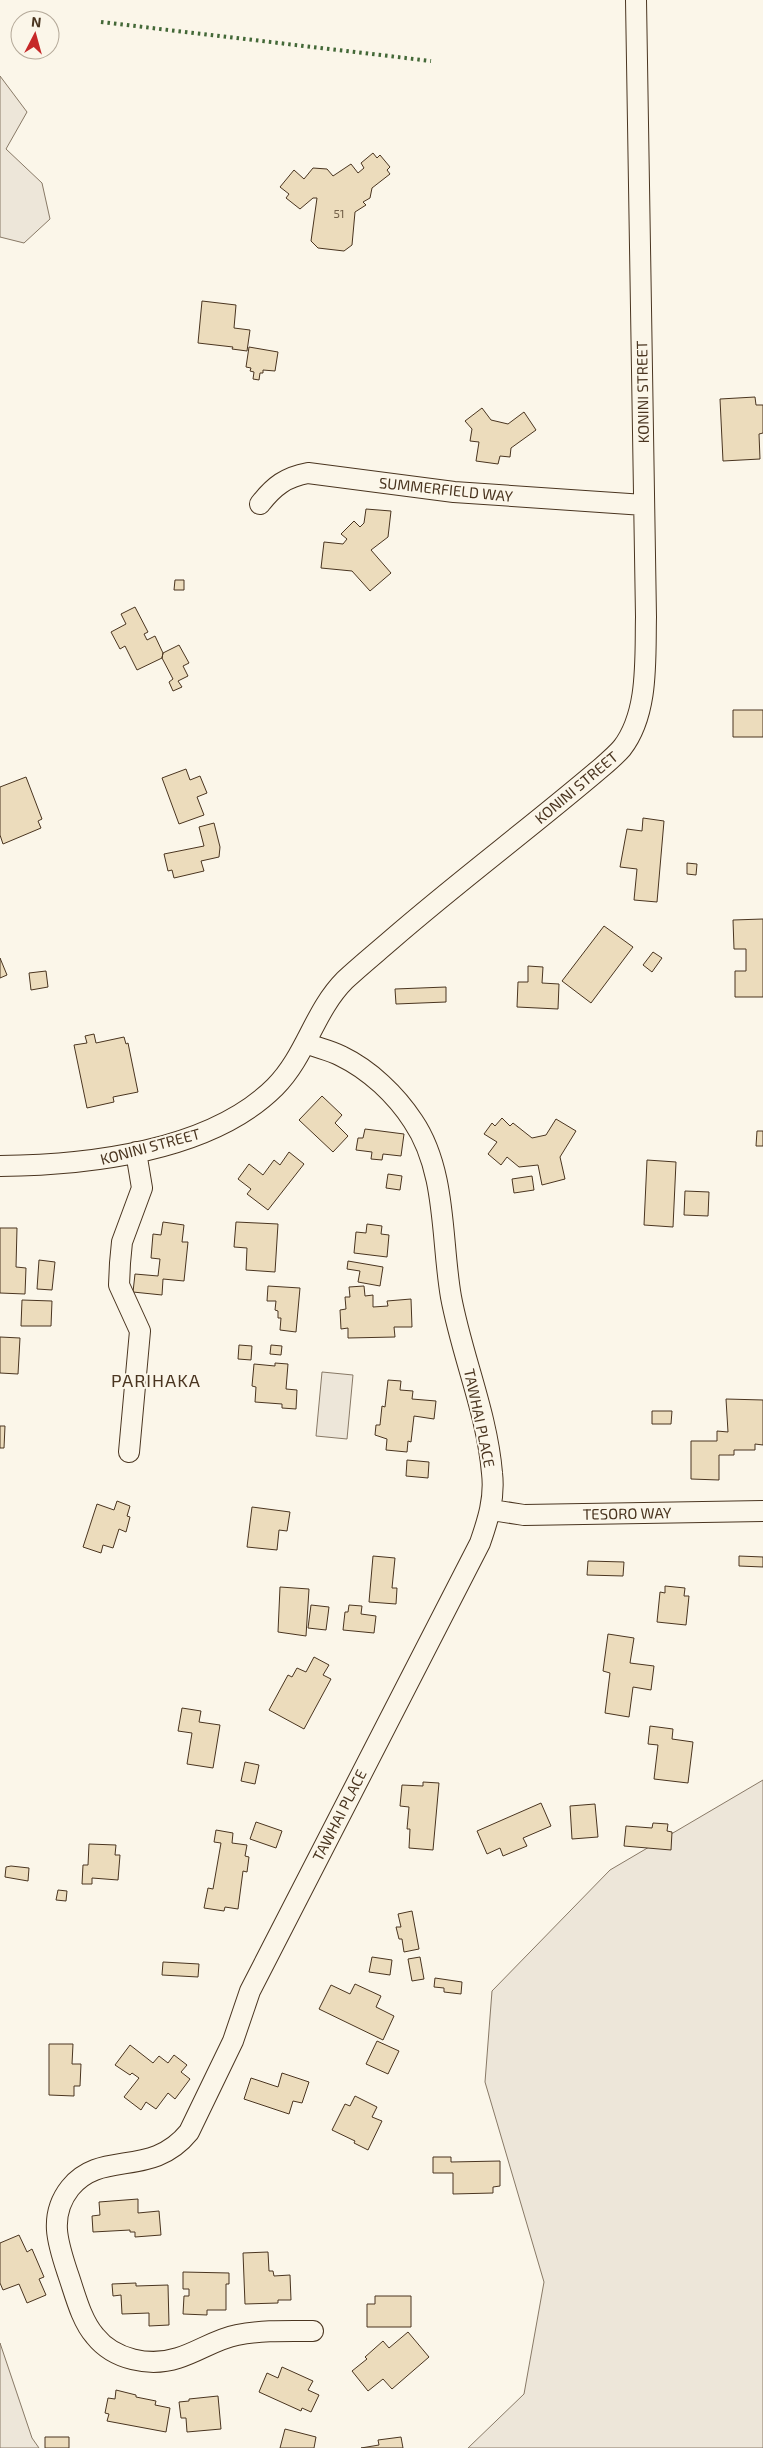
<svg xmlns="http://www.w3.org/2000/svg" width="763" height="2448" font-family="'Exo 2',sans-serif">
<rect width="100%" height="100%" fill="#fbf6e9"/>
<path fill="#ede6d9" stroke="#887966" d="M0,76L27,112L6,149L42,183L50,219L24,243L0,237Z
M322,1372L353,1375L347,1439L316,1436Z
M763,1780V2448H468L524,2394L544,2282L485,2082L492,1991L610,1870Z
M0,2343L32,2438L39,2448H0Z"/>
<path fill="#ecdcbc" stroke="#4a3520" d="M373,153L377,158L380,155L390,167L387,170L390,174L372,188L370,198L363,202L366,205L355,212L352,245L344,251L318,248L311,241L317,198H313L300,209L286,198L289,194L280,187L294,170L304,179L313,168L327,169L333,176L351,164L358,173L364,168L361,163Z
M202,301L236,305L234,328L250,330L247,351L232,349L233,347L198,343Z
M249,347L278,352L275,371L263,370V373H260L259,380L253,379L254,372L250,371L251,368L246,367Z
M755,397L756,405H763V433L759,434L760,459L723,461L720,399Z
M482,408L491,420L508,424L524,412L536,430L511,448L510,457L500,456L498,464L476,461L479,442L470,441L472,429L465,421Z
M366,509L391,511L388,537L371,550L391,573L370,591L352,571L321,568L324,542L343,544L347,539L341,534L354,521L360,527L364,523Z
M175,580H184V590H174Z
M135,607L148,632L144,634L147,640L155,636L163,653L162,658L137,670L125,646L120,649L111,632L126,624L121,614Z
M179,645L189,663L183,666L188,676L178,681L182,687L173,691L169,682L173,679L162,658L163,653Z
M733,710H763V737H733Z
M186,769L190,780L200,776L207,793L197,797L204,815L179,824L162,778Z
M26,777L42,819L38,821L41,828L3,844L0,835V787Z
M643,818L664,821L657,902L634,900L637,869L620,867L627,829L642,831Z
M214,823L220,847L219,857L201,861L204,871L174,878L172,870L168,871L164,854L204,846L199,827Z
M687,863L697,864L696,875L687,874Z
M763,919V997H735V971H746V949H734L733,920Z
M604,926L633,947L591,1003L562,981Z
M653,952L662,958L652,972L643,965Z
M0,958L7,975L0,978Z
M528,966L543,967L542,983L559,984L558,1009L517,1007L518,982H528Z
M46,971L48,987L31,990L29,973Z
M446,987V1002L396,1004L395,989Z
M94,1034L96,1043L124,1037L126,1044L128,1043L138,1092L113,1097L114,1102L87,1108L74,1045L87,1043L85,1036Z
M322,1096L342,1115L335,1123L348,1136L333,1152L299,1120Z
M502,1118L510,1126L513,1123L532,1138L546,1135L556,1119L576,1131L560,1157L565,1179L542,1185L538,1165L519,1167L507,1157L501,1165L488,1154L497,1142L484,1134L492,1123L495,1126Z
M365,1129L404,1134L401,1156L383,1154L382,1160L371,1159L372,1152L356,1150L358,1138H363Z
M757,1131H763V1146H756Z
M289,1152L304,1164L268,1210L247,1194L251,1189L238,1179L249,1164L263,1175L274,1160L280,1165Z
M647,1160L676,1162L673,1227L644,1225Z
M388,1174L402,1176L400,1190L386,1188Z
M532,1176L534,1190L514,1193L512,1179Z
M685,1191L709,1192L708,1216L684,1215Z
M163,1222L184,1225L182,1242H188L184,1281L163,1279L162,1295L133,1292L135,1274L158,1276L160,1259L151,1258L153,1234L161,1235Z
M236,1222L278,1224L275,1272L246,1270L247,1248L234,1247Z
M367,1224L382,1226L381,1234L389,1235L387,1257L354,1253L356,1232L366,1233Z
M0,1228H17L16,1267L26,1268L25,1294L0,1293Z
M39,1260L55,1262L52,1290L37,1289Z
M348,1261L383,1267L380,1286L358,1282L360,1271L347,1269Z
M268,1286L300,1288L296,1332L280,1330L281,1318H278V1311L275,1310L276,1301H267Z
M364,1286L365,1296L373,1295V1307L388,1306L387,1301L411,1299L412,1327H394L395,1337L348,1338V1328L341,1329L340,1310L346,1309L345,1297H350L349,1287Z
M22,1300L52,1301L51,1326H21Z
M0,1337L20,1338L18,1374L0,1373Z
M239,1345L252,1346L251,1360L238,1359Z
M271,1345L282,1346L281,1355L270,1354Z
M275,1363L288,1364L286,1389L297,1390L296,1409L282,1408V1404L255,1402L256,1387L252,1386L254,1364L275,1366Z
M388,1380L401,1381L400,1390L413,1391L412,1399L436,1401L434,1419L414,1416L411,1442L408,1441L407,1452L386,1450L387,1439L375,1435L376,1425H380L382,1406L385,1407Z
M726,1399L763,1400V1445L755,1444V1450H734V1455H719V1480L691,1479V1441H717V1431L728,1432Z
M652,1411H672L671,1424H652Z
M0,1426H5L4,1448H0Z
M407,1460L429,1462L428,1478L406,1476Z
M117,1501L130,1506L127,1516L130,1517L126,1532L119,1529L113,1548L103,1545L101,1553L83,1547L97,1504L114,1510Z
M252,1507L290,1512L287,1531L279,1530L277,1550L247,1547Z
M373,1556L395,1558L392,1588H397L396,1604L369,1602Z
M739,1556L763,1557V1567L739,1566Z
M588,1561L624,1562L623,1576L587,1575Z
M665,1586L685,1588L684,1596H689L686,1625L657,1622L660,1592L665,1593Z
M280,1587L309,1589L306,1636L278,1632Z
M311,1605L329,1607L326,1630L308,1628Z
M349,1605L362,1606L361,1614L376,1616L374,1633L343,1630L345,1612H348Z
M608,1634L634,1638L630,1663L654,1666L651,1690L633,1687L629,1717L605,1713L610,1673L603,1671Z
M314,1657L329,1665L323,1675L331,1679L304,1729L269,1710L288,1675L292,1677L297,1668L306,1672Z
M182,1708L201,1711L199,1722L220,1725L213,1768L187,1764L192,1733L178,1731Z
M650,1726L673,1729L672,1739L693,1742L688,1783L654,1779L658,1745L648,1744Z
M245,1762L259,1765L255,1784L241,1781Z
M423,1782L439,1783L433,1850L409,1848L410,1829H407L409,1807L400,1806L402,1785L423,1786Z
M541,1803L551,1826L523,1838L527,1846L503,1856L500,1848L487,1854L477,1831Z
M595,1804L598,1837L572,1839L570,1806Z
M256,1822L282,1831L276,1848L250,1839Z
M653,1823L668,1824L667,1831L672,1832L671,1850L624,1846L626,1826L652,1828Z
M216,1830L233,1833L232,1843L247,1845L245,1856L249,1857L247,1872L243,1871L238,1909L225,1907L224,1911L204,1908L208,1888L213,1889L221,1843L214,1842Z
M89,1844L116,1845L115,1855H120L118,1880L92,1878V1884H82L83,1865H88Z
M11,1866L29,1868L28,1881L5,1877L6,1867Z
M58,1890L67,1891L66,1901L56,1900Z
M412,1911L419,1949L404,1952L402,1939H399L396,1927H401L398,1914Z
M372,1957L392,1960L390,1975L369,1972Z
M420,1957L424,1979L412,1981L408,1959Z
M163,1962L199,1964L198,1977L162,1975Z
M435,1978L462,1982L461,1994L444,1992V1988L434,1987Z
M355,1984L381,1996L376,2007L394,2016L383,2040L319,2009L331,1985L350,1994Z
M377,2041L399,2051L388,2074L366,2064Z
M49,2044H73L72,2064H81L80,2086H74V2096L49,2095Z
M130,2045L153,2063L159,2056L168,2063L174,2055L187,2065L181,2072L190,2079L175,2099L168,2093L156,2109L146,2102L141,2110L124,2097L139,2078L132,2073L130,2075L115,2065Z
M282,2073L309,2082L302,2103L293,2101L289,2114L244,2099L251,2078L278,2087Z
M355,2096L377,2107L372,2117L382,2121L368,2150L354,2143L355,2141L332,2130L345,2104L350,2106Z
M433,2157H451V2162L500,2161V2186L493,2187V2193L453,2194V2173H433Z
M138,2199V2213L159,2211L161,2235L135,2237V2232H130V2230L93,2232L92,2216L100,2215L99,2202Z
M19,2235L27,2252L32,2249L44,2277L39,2279L46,2295L27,2303L19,2284L3,2290L0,2283V2243Z
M268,2252L269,2271H273L274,2276L290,2275L291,2300H278V2303L245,2304L243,2253Z
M183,2272L229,2273V2284H226V2310H207V2315L183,2314L184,2296H189V2289H183Z
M136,2283V2286L168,2285L169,2325L149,2326V2313L122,2314L121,2295L113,2296L112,2284Z
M375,2296H411V2327H367V2304H375Z
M408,2332L429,2357L392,2389L383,2379L368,2391L352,2371L367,2359L365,2357L383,2341L389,2348Z
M282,2367L313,2381L308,2390L319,2395L311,2412L302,2408L301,2411L259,2392L267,2373L278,2378Z
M116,2390L136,2395V2397L156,2401L155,2405L170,2408L166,2432L107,2421L109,2414L105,2413L108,2398L115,2399Z
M218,2396L221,2429L187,2432L186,2418H181L179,2402L189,2401V2399Z
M285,2429L316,2437L314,2448H280Z
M45,2437H69V2448H45Z
M401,2437L403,2448H361L379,2445L378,2440Z"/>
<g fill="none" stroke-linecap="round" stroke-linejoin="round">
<g stroke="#4a3520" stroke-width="22">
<path id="minor" d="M260,504C274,486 286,477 308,473L454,492L644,505
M306,1043C317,1048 330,1050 341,1056C370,1070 396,1095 413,1121C447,1171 441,1240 451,1297C462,1356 487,1413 492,1473C495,1498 488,1520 480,1543L250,1991L233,2041L189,2132C151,2179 101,2149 70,2188C48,2216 58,2244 68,2274C75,2294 81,2320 95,2336C114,2360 150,2367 178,2358C198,2352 216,2339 237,2335C262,2330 288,2331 313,2331
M0,1166C87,1165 210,1152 275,1087C306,1056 314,1011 345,980C360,966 376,953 391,940C460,880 533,826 602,767C609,761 616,755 622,748C649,713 645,659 646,617L636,0
M129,1452L140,1331L119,1285L120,1263L122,1242L142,1188L136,1152
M492,1510L524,1515L763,1511"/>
</g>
<use href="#minor" stroke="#fbf6e9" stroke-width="20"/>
<path stroke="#436837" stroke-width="4" stroke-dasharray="2.5 4" stroke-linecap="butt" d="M101,22L431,61"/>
</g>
<g text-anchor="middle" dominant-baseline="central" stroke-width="4" stroke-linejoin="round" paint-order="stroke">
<g font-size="12" fill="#725f47">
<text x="339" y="213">51</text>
</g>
<g font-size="15" fill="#4a3520" stroke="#fbf6e9">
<text transform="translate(642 392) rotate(-91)">KONINI STREET</text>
<text transform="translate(446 489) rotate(6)">SUMMERFIELD WAY</text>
<text transform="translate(576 787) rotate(-40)">KONINI STREET</text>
<text transform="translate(150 1146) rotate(-15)">KONINI STREET</text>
<text transform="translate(480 1418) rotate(78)">TAWHAI PLACE</text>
<text transform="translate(627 1513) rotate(-1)">TESORO WAY</text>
<text transform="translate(339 1815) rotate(-63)">TAWHAI PLACE</text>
</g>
<g font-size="18" letter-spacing="1" fill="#4a3520" stroke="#fbf6e9">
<text x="156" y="1380">PARIHAKA</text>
</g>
</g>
<g transform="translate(35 35) rotate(6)"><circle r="24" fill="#fbf6e9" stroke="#b4a999"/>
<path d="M0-4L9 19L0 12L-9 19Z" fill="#c62828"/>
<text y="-8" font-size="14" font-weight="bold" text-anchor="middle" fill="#4a3520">N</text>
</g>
</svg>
